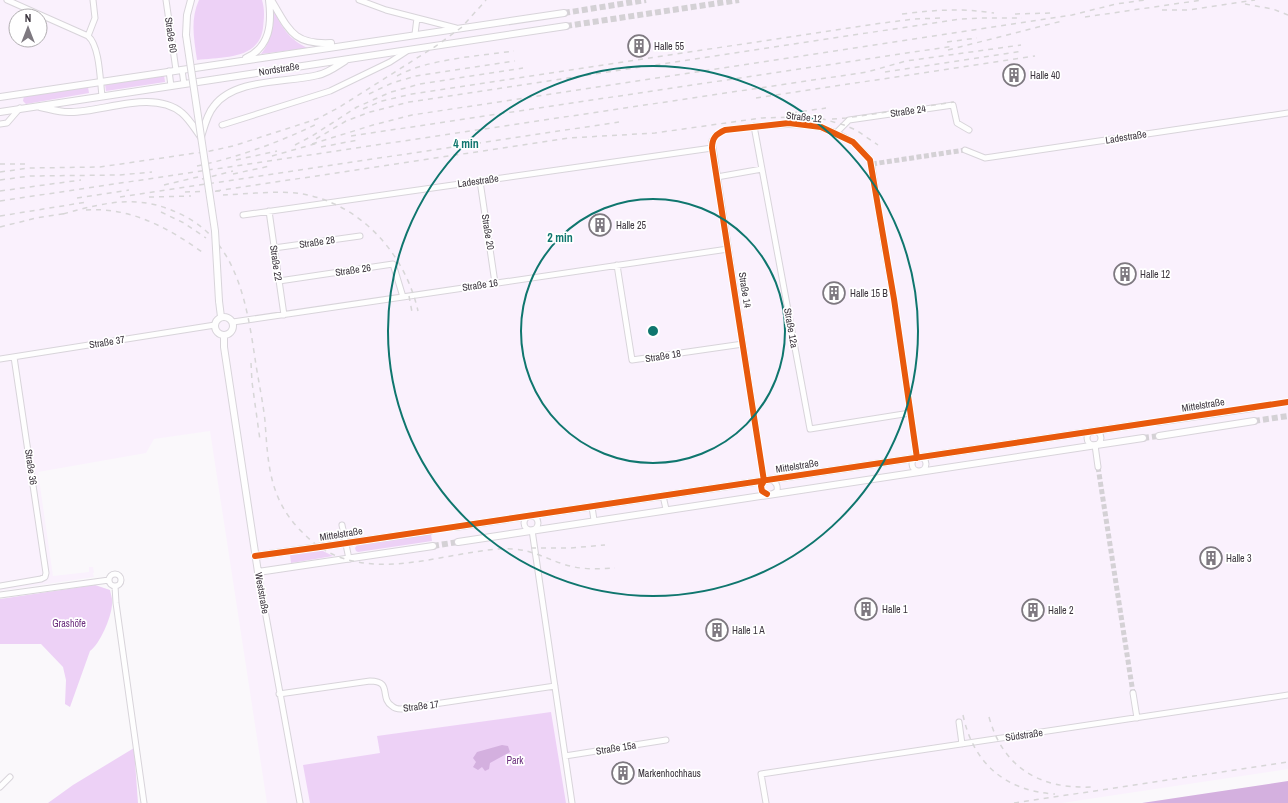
<svg xmlns="http://www.w3.org/2000/svg" width="1288" height="803" font-family="'Archivo Narrow',sans-serif">
<rect width="100%" height="100%" fill="#faf8fb"/>
<path fill="#faf1fd" fill-rule="evenodd" d="M0,0H1288V769L1062,803H267L210,431L154,439L146,453L38,472L53,576L89,572V567H93L94,573H93L94,577L0,591ZM16,16H40V40H16Z"/>
<path fill="#edd1f6" d="M199,0H262C265,10 264,18 263,28C259,60 222,57 197,60C194,39 190,20 199,0Z
M273,9C281,26 289,40 308,48L261,54C272,41 272,25 273,9Z
M164,75L165,82L106,91L105,84Z
M88,87L89,93L26,104L23,101L24,96Z
M431,534L432,541L358,552L356,551L355,548L357,545Z
M321,550L333,556L291,563L290,555Z
M95,585L110,590C111,595 113,600 112,605C111,618 100,644 90,651L70,707L65,704L66,680L63,667L41,644H0V599Z
M551,712L566,803H310L303,765L380,753L377,736Z
M134,748L138,803H48L73,785Z"/>
<path fill="#d4b0df" d="M502,745L508,746L510,752L490,763L489,769L485,771L482,767L478,770L473,767L476,762L473,758L477,752Z
M1288,781V803H1142Z"/>
<g fill="none" stroke-linecap="round" stroke-linejoin="round">
<path stroke="#d4d1d5" stroke-width="5" stroke-dasharray="5 2.5" stroke-linecap="butt" d="M872,164L965,150
M876,193L878,206
M892,288L894,299
M911,416L914,439
M757,435L761,462
M1098,467L1133,693"/>
<path stroke="#d4d1d5" stroke-width="6" stroke-dasharray="6 3" stroke-linecap="butt" d="M564,13L646,0
M566,26L739,0
M1252,408L1288,402
M1254,421L1288,416
M1141,424L1157,422
M1143,438L1159,436
M430,531L455,527
M433,546L458,542"/>
<g stroke="#d8d4da" stroke-width="7">
<path id="minor" d="M7,0L88,36C100,46 100,81 102,96
M166,0L176,70
M359,0L386,10L456,28
M415,34L417,18
M88,36L95,18L93,0
M182,70L184,84
M169,71L171,86
M0,124L7,123L20,108
M222,125L330,91L390,62L407,51
M754,126L810,429L910,413
M836,133L849,120L953,105L957,123L969,130
M965,150L985,158L1288,113
M872,166L876,193
M717,177L762,169
M480,181L495,283
M878,206L885,251
M269,211L284,315
M243,215L712,148
M274,248L360,236
M887,261L892,288
M617,265L632,360L743,344
M279,281L393,264L403,297
M894,299L911,416
M233,322L728,249
M0,359L215,325
M1087 438a7 7 0 1 1 14 0a7 7 0 1 1-14 0Z
M757,435L712,141L716,135L725,130C775,124 836,113 870,160
M914,439L917,458
M1095,445L1098,467
M912 464a7 7 0 1 1 14 0a7 7 0 1 1-14 0Z
M761,462L764,481L761,486L762,491L767,494
M772,480C776,483 778,485 777,491L774,493
M663,496L666,509
M592,507L594,520
M524 523a7 7 0 1 1 14 0a7 7 0 1 1-14 0Z
M342,525L349,559
M532,530L572,803
M258,572L300,803
M109 580a6 6 0 1 1 12 0a6 6 0 1 1-12 0Z
M0,586L41,579L45,577L46,573L14,357
M115,586L116,603L144,803
M0,595L109,580
M1133,693L1137,718
M279,694L370,681C393,681 379,698 392,706C394,708 398,709 401,709L555,686
M959,722L962,744
M565,756L666,740
M0,787L10,777
M766,803L761,774L1288,695"/>
</g>
<g stroke="#d8d4da" stroke-width="8">
<path id="tertiary" d="M271,0C289,29 292,45 331,43
M186,35L187,15L191,0
M246,58C270,47 272,24 269,0
M0,97L564,13
M40,107C50,109 61,113 71,112C104,112 153,89 182,113C190,120 195,129 201,137
M0,112L566,26
M201,137C204,127 207,114 214,106C235,78 287,83 318,75C328,73 337,66 345,61
M219,301L221,317
M215 326a9 9 0 1 1 18 0a9 9 0 1 1-18 0Z
M224,335V347L258,572L433,546
M1157,422L1252,408
M1159,436L1254,421
M455,527L1141,424
M458,542L1143,438
M255,556L430,531"/>
</g>
<use href="#minor" stroke="#fefefe" stroke-width="5"/>
<use href="#tertiary" stroke="#fefefe" stroke-width="6"/>
<path stroke="#d7d6d7" stroke-width="1.5" stroke-dasharray="5 5" stroke-linecap="butt" d="M1245,4L1273,9L1288,15
M1162,10H1189L1255,0
M902,14C935,10 961,8 994,13
M1015,14L1053,13
M1085,17L1202,0
M947,42L977,38
M948,50L1062,21
M885,72L1023,51
M397,76C427,59 479,56 514,51
M369,94L392,83L416,76L515,61
M756,98L1035,56
M363,109L382,101L412,94L875,24L914,19L941,18
M792,113L826,108
M832,119L846,118L954,102
M351,136L954,46
M316,139L346,121L370,112L409,102L960,19L981,18H1022
M312,144L373,125L412,115L1072,15L1116,4L1145,0
M295,145L312,136L357,107L391,92L420,84L523,68
M321,147L358,140
M272,156L318,143
M236,160L277,151
M0,164H28
M197,166C239,157 280,142 319,123
M0,172L29,168L100,167L210,151L233,146L317,119L338,108L436,46L462,27L486,0
M233,174L270,166
M202,179L233,171
M0,180L30,176L120,175L152,172
M164,185L202,176
M0,191L81,180
M216,191L569,138L655,133L761,118L794,117L823,119L844,125L856,130L878,145
M185,192L221,191
M223,195C248,194 278,190 303,194C362,205 405,254 418,311
M120,197L619,122
M149,197L191,196
M77,198L129,190
M0,201L867,72L906,61L1021,45
M86,210C130,207 167,227 202,252
M161,212L184,223L206,238
M63,214C110,201 143,193 188,218C240,247 248,312 256,365C259,384 263,402 265,421C268,463 269,497 299,529C306,536 312,542 321,548C367,577 423,560 474,552C487,550 500,548 514,549C534,551 545,558 563,564C580,570 598,569 615,568
M0,216L87,202
M0,227L36,218L68,213
M409,296L412,312
M251,363L252,382L260,440
M531,548H571L605,545
M963,715C973,763 1005,791 1055,794
M989,717C1003,768 1040,789 1091,787
M1014,803L1288,762"/>
<g stroke="#d8d4da" stroke-width="8" stroke-linecap="butt">
<path id="tertiary-bridge" d="M186,35L215,231L219,301"/>
</g>
<use href="#tertiary-bridge" stroke="#fefefe" stroke-width="6"/>
<g stroke="#fff" stroke-width="8">
<path id="cycleway" d="M767,494L762,491L761,486L764,481L712,148C712,138 716,134 725,130L789,123L821,127L853,142L870,160L894,299L917,458
M255,556L320,547L1288,402"/>
</g>
<use href="#cycleway" stroke="#e8590c" stroke-width="6"/>
</g>
<g fill="none" stroke="#0f766e" stroke-width="2">
<circle cx="653" cy="331" r="132"/>
<circle cx="653" cy="331" r="265"/>
</g>
<defs>
<g id="building-ring" transform="scale(1.15)"><circle r="9.5" fill="#fff" stroke="#7e7980" stroke-width="1.5"/><path d="M-4-6H4V6H1V3H-1V6H-4ZM-2.5-4.3h1.7v1.8h-1.7ZM.8-4.3h1.7v1.8H.8ZM-2.5-1h1.7V.8h-1.7ZM.8-1h1.7V.8H.8Z" fill="#7e7980"/></g>
</defs>
<g fill-rule="evenodd">
<use href="#building-ring" x="639" y="46"/>
<use href="#building-ring" x="1014" y="75"/>
<use href="#building-ring" x="600" y="225"/>
<use href="#building-ring" x="1125" y="274"/>
<use href="#building-ring" x="834" y="293"/>
<use href="#building-ring" x="1211" y="558"/>
<use href="#building-ring" x="866" y="609"/>
<use href="#building-ring" x="1033" y="610"/>
<use href="#building-ring" x="717" y="630"/>
<use href="#building-ring" x="623" y="773"/>
</g>
<g text-anchor="middle" dominant-baseline="central" stroke-width="3.5" stroke-linejoin="round" paint-order="stroke">
<g font-size="10" fill="#3b343d" stroke="#fff">
<text transform="translate(171 35) rotate(82)">Straße 60</text>
<text transform="translate(279 69) rotate(-9)">Nordstraße</text>
<text transform="translate(908 111) rotate(-8)">Straße 24</text>
<text transform="translate(804 117) rotate(6)">Straße 12</text>
<text transform="translate(1126 137) rotate(-9)">Ladestraße</text>
<text transform="translate(478 181) rotate(-8)">Ladestraße</text>
<text transform="translate(488 232) rotate(81)">Straße 20</text>
<text transform="translate(317 242) rotate(-8)">Straße 28</text>
<text transform="translate(276 263) rotate(82)">Straße 22</text>
<text transform="translate(353 270) rotate(-8)">Straße 26</text>
<text transform="translate(480 285) rotate(-8)">Straße 16</text>
<text transform="translate(745 290) rotate(81)">Straße 14</text>
<text transform="translate(791 328) rotate(80)">Straße 12a</text>
<text transform="translate(107 342) rotate(-9)">Straße 37</text>
<text transform="translate(663 356) rotate(-9)">Straße 18</text>
<text transform="translate(1203 405) rotate(-9)">Mittelstraße</text>
<text transform="translate(797 466) rotate(-9)">Mittelstraße</text>
<text transform="translate(31 467) rotate(82)">Straße 36</text>
<text transform="translate(341 534) rotate(-9)">Mittelstraße</text>
<text transform="translate(262 593) rotate(80)">Weststraße</text>
<text transform="translate(421 706) rotate(-7)">Straße 17</text>
<text transform="translate(1024 735) rotate(-8)">Südstraße</text>
<text transform="translate(616 748) rotate(-9)">Straße 15a</text>
</g>
<g font-size="10" fill="#3b343d" stroke="#fff" text-anchor="start">
<text x="654" y="46">Halle 55</text>
<text x="1030" y="75">Halle 40</text>
<text x="616" y="225">Halle 25</text>
<text x="1140" y="274">Halle 12</text>
<text x="850" y="293">Halle 15 B</text>
<text x="1226" y="558">Halle 3</text>
<text x="882" y="609">Halle 1</text>
<text x="1048" y="610">Halle 2</text>
<text x="732" y="630">Halle 1 A</text>
<text x="638" y="773">Markenhochhaus</text>
</g>
<g font-size="10" fill="#6c2f7e" stroke="#fff">
<text x="69" y="623">Grashöfe</text>
<text x="515" y="760">Park</text>
</g>
</g>
<circle cx="653" cy="331" r="6" fill="#0f766e" stroke="#fff" stroke-width="2"/>
<g font-size="12" text-anchor="middle" font-weight="bold" fill="#0f766e" stroke="#fff" stroke-width="3.5" stroke-linejoin="round" paint-order="stroke">
<text x="466" y="148">4 min</text>
<text x="560" y="242">2 min</text>
</g>
<g transform="translate(28 28)"><circle r="19" fill="#ffffff" stroke="#b1aeb1"/>
<path d="M0-3L7 15L0 10L-7 15Z" fill="#7e7980"/>
<text y="-6" font-size="11" font-weight="bold" text-anchor="middle" fill="#3b343d">N</text>
</g>
</svg>
